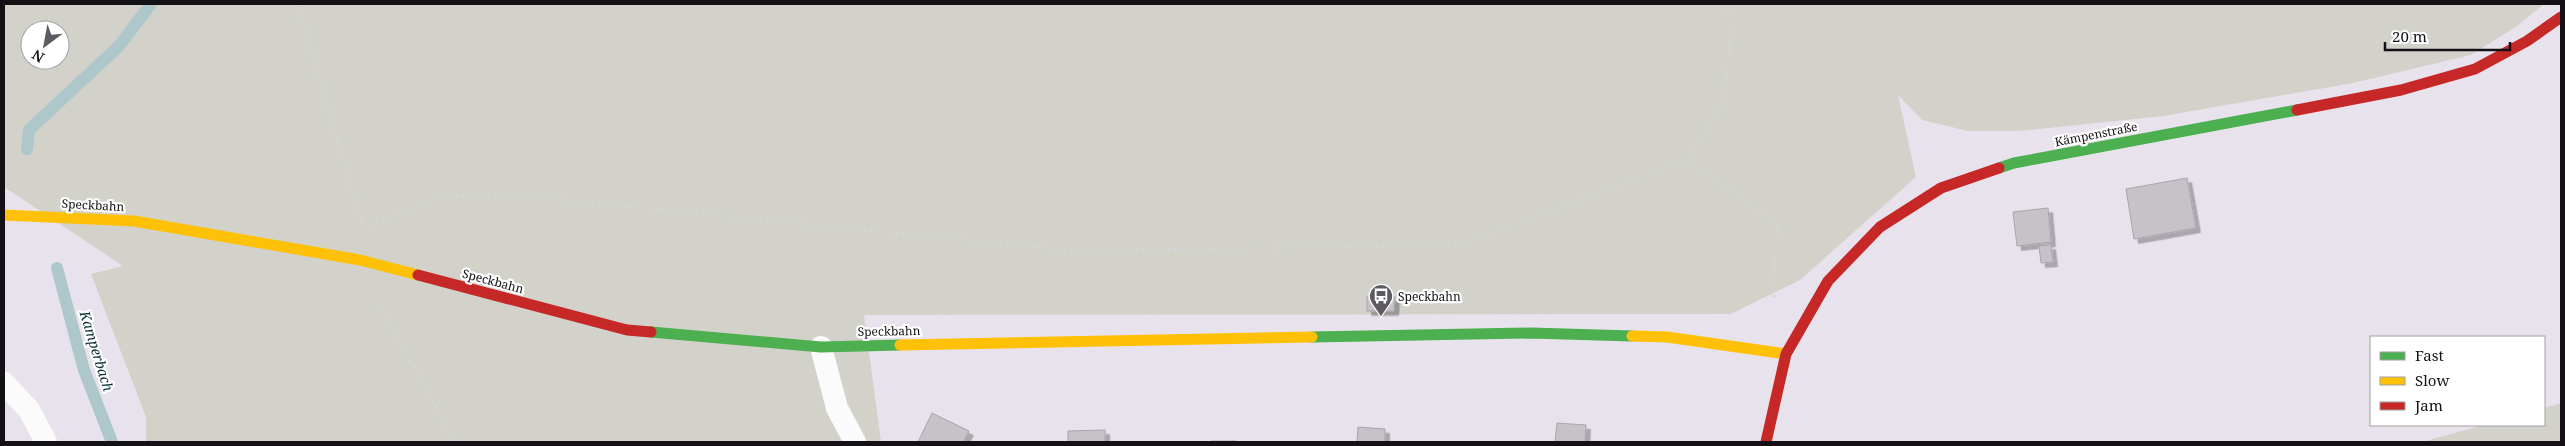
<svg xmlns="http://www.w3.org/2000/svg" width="2565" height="446" font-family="'Noto Serif',serif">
<defs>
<filter id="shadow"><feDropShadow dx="4.5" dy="4.5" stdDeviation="0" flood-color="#0004"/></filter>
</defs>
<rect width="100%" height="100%" fill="#e8e2ec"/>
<path fill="#d2d2ca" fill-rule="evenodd" d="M4,4H2544L2517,26L2471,55L2353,83L2163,116L2019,131H1968L1922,120L1898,95L1916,177L1800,280L1731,314L864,315L881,442H146V417L91,274L123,266L4,187ZM30,30H60V60H30Z
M2561,403V442H2422L2484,425H2544V408Z"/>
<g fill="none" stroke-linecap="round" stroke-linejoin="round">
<path stroke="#aec7cb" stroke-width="12" d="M27,149L29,130L119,46L151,4
M57,268L84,370L112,442"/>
</g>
<path fill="#c7c2c8" stroke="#aaa4ab" filter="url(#shadow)" d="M2187,178L2196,228L2134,239L2126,189Z
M2048,208L2051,242L2017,246L2013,212Z
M2051,245L2053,262L2041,263L2039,246Z
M1367,297H1395L1394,311H1367Z
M932,413L969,431L963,442H918Z
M1557,423L1586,425L1585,442H1555Z
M1358,427L1385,429V442H1357Z
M1105,430V442H1068V431Z
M1211,441H1236V442H1211Z"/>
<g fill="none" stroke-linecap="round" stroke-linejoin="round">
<path stroke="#d5d4d6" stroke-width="3" stroke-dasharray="2.5 4" stroke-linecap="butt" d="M298,4L362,224
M1687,160L1777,223L1774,300
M370,225L444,196L544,198L1076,251L1460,245L1687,160L1721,106L1729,55L1728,4
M379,303L455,442"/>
<path stroke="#fcfbfc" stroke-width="22" d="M821,347L837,408L855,442
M4,383L29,410L46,442"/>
<path stroke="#4caf50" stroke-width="11" d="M1999,168L2014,163L2297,110
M651,332L821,347L900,345
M1312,337L1531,333L1632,336"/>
<path stroke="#ffc107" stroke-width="11" d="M4,215L134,221L360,260L418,275
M1632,336L1667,337L1786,354
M900,345L1312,337"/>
<path stroke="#c62828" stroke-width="11" d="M2297,110L2401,90L2475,69L2527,41L2561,17
M418,275L627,330L651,332
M1766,442L1786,354L1828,281L1880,227L1941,188L1999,168"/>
</g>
<defs>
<g id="bus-pin" transform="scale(1.25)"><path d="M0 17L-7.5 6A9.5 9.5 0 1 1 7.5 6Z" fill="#5e5a61" stroke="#fff"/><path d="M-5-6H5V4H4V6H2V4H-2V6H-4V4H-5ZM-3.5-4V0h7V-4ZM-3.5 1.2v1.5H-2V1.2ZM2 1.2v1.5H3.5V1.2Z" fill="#fff"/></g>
</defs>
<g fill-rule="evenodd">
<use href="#bus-pin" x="1381" y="296"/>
</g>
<g text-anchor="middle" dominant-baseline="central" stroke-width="4.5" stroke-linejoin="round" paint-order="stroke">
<g font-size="12" fill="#141116" stroke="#fff">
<text transform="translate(2096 134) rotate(-11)">Kämpenstraße</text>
<text transform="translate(93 205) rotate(3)">Speckbahn</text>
<text transform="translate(493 281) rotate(15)">Speckbahn</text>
<text transform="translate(889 331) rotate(-1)">Speckbahn</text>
</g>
<g font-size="12" fill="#141116" stroke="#fff" text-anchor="start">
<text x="1398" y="296">Speckbahn</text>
</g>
<g font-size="14" font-style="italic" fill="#093032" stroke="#fff">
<text transform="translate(97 351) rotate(73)">Kamperbach</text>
</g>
</g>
<rect width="2565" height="446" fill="none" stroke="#141116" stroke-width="10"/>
<rect x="2370" y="336" width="175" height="90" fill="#ffffff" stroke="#a1a0a2"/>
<rect x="2380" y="352" width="25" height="8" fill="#4caf50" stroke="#a1a0a2"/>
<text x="2415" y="361" font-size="15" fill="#141116">Fast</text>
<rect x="2380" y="377" width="25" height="8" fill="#ffc107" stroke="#a1a0a2"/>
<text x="2415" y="386" font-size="15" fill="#141116">Slow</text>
<rect x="2380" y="402" width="25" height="8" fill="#c62828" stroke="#a1a0a2"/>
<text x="2415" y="411" font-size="15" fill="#141116">Jam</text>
<g transform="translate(45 45) rotate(212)"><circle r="24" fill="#ffffff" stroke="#a1a0a2"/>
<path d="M0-4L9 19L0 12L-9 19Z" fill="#5e5a61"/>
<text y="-8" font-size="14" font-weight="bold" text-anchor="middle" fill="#141116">N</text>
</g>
<path d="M2385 42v8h125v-8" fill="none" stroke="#141116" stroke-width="2.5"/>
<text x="2392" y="42" font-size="15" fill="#141116" stroke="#ffffff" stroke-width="4" paint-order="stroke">20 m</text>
</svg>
